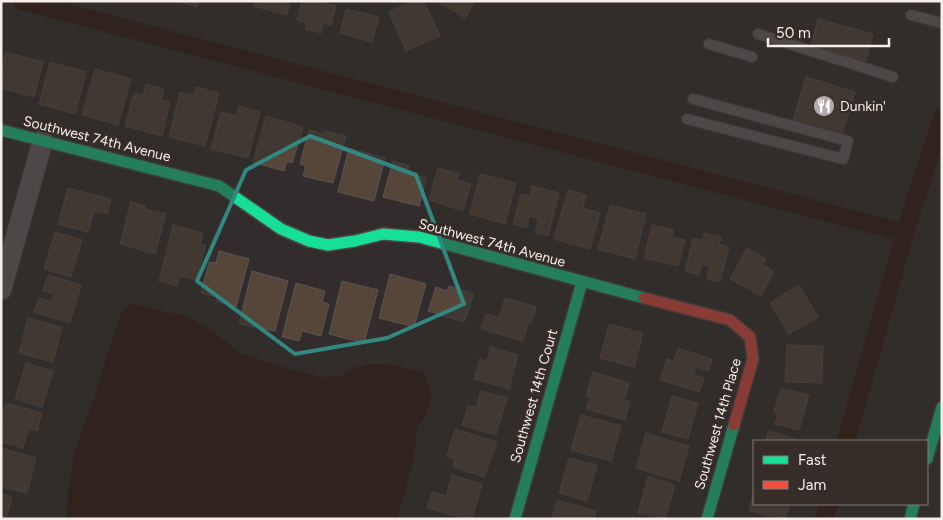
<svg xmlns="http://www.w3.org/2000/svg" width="943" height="520" font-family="Figtree,sans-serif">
<rect width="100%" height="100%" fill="#322d2c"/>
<path fill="#2f1509" d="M132,303L156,310L183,315L204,325L240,353L272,364L321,377L341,376C362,356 399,365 425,373L431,397L425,416L417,428L414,460L397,519H67L68,488L76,448L96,392L120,315Z"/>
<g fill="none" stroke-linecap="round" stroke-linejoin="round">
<path stroke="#2f1509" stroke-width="18" d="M22,1L905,233
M846,441L905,233L942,117
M824,519L829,504"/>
</g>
<path fill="#564539" stroke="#595554" d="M176,1H199L197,7Z
M255,1H290L287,15L254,6Z
M302,1H317L336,6L331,25L323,23L321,33L305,29L307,23L297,20Z
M413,1H424L440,36L406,51L389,12Z
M437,1H475L465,18Z
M346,9L379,17L372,42L340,33Z
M818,19L873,34L866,61L811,46Z
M6,52L43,62L34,97L1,88V71Z
M50,62L86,72L75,114L39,104Z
M95,69L131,79L118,125L82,115Z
M806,77L855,92L842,135L793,120Z
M146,84L164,89L161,100L170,102L162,136L125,126L134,93L143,95Z
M196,87L219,93L205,146L169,137L180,92L194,95Z
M239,106L260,112L248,158L211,149L221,112L237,116Z
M266,116L303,127L292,163L287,161L284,171L253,162Z
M309,130L325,134V131L346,136L333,183L303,176L306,166L300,164Z
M349,148L385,158L374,201L338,192Z
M393,161L409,166L407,173L426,178L419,206L383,197Z
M438,168L459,174L457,180L471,184L463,211L429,200Z
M480,174L516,183L505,224L470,214Z
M532,186L559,193L548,236L535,233L539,219L529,216L527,228L513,224L521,194L530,196Z
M68,188L111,199L107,214L94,211L88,232L58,224Z
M568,190L586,195L583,208L600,213L590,249L554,239Z
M131,202L146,206L145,209L166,214L155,254L120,244Z
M610,205L646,214L635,259L598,249Z
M173,225L203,233L200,244L206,245L196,280L180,276L177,286L159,281Z
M652,225L674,230L672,237L685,240L678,266L644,258Z
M55,232L82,240L71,277L44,269Z
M704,233L721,237L719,244L729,247L720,282L707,279L710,266L702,264L699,275L685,271L693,238L702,240Z
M747,248L766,259L763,265L774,271L761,296L730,279Z
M219,251L249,259L236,307L216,301L217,297L201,293L209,262L216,263Z
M252,271L288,281L275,331L239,324Z
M390,274L426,284L414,327L379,318Z
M48,275L81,285L70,323L34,312L39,298L51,302L54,294L43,291Z
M342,281L378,290L364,343L329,334Z
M296,283L325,291L322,302L329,304L321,336L302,331L299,341L282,337Z
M799,285L818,317L789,334L770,303Z
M449,286L474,294L464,322L428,311L436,287L447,291Z
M505,298L536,307L531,324L528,323L523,341L481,329L486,314L499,318Z
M28,318L62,327L53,362L19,353Z
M609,324L643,333L634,367L600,358Z
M787,345L823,346L822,383L785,382Z
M491,347L518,355L509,389L474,379L480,359L487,361Z
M678,348L712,359L708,371L696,367L693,375L704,378L699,392L660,380L667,359L674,361Z
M26,363L53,371L42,407L15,399Z
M593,372L629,383L624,400L630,402L625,420L586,409L590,398L586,396Z
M781,388L809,395L799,430L775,424L778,413L774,412Z
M481,391L507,398L496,435L462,425L468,406L476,408Z
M672,396L698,403L688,439L662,432Z
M6,403L42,413L37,431L29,429L23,448L1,442V421Z
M581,415L621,426L611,461L571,450Z
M455,429L497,442L484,477L453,467L455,459L447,456Z
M769,431L801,441H766Z
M646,433L689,446L679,481L636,468Z
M1,448L36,458L27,493L1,487Z
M569,458L597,465L587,501L559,493Z
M452,475L482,484L472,519H467L427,508L432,492L446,496Z
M648,477L675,485L665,519L638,513Z
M754,491V504H790L785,519H778L749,510Z
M1,494L12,497L6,519H1Z
M557,500L596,511L594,519H552Z"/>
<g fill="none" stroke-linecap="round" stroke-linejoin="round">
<g stroke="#4e4948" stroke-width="12">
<path id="lane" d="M911,15L942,23
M758,34L893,77
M709,44L752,57
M687,119L843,159L848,141L693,99"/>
</g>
<g stroke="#4e4948" stroke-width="22">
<path id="street" d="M1,290L43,140"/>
</g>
<g stroke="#4e4948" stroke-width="14">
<path id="fast" d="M1,130L219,186L281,229L309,241L328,245L355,241L383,234L419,237L644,298
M927,459L942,407
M515,519L582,282
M707,519L734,425
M910,519L914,504"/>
</g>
<g stroke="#4e4948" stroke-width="14">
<path id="jam" d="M644,298L730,320L750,337L753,359L734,425"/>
</g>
<use href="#lane" stroke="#6d6868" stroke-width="10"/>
<use href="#street" stroke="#6d6868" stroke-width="20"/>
<use href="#fast" stroke="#16e098" stroke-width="11"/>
<use href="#jam" stroke="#f24e42" stroke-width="11"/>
</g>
<path d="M0 0H943V520H0ZM310,136L416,175L464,304L387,338L295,354L197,281L246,170Z" fill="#322d2c" fill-opacity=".55" fill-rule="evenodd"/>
<path fill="none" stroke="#328881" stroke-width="4" stroke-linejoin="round" d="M310,136L416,175L464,304L387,338L295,354L197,281L246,170Z"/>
<defs>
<g id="restaurant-disc" transform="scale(1.125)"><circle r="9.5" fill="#b1aba9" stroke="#362c28"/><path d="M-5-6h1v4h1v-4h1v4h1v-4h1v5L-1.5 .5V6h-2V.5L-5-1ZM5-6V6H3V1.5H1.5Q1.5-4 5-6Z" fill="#fff"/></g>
</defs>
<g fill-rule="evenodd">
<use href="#restaurant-disc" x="824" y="106"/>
</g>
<g text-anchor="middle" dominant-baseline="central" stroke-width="4.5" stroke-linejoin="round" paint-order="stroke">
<g font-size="14" fill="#f6efec" stroke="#362c28" text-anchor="start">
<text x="840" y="106">Dunkin'</text>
</g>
<g font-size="14" fill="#f6efec" stroke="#362c28">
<text transform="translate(97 139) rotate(14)">Southwest 74th Avenue</text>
<text transform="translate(492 243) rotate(15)">Southwest 74th Avenue</text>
<text transform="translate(534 396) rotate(-74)">Southwest 14th Court</text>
<text transform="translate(718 424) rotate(-74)">Southwest 14th Place</text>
</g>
</g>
<rect width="943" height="520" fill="none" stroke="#f6efec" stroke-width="5"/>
<rect x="753" y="440" width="175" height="65" fill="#362c28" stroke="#837a76"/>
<rect x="763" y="456" width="25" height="8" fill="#16e098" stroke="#837a76"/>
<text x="798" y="465" font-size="15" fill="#f6efec">Fast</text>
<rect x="763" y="481" width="25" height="8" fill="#f24e42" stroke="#837a76"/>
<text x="798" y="490" font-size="15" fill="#f6efec">Jam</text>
<path d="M768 38v8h121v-8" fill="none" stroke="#f6efec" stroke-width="2.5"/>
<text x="776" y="38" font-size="15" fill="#f6efec" stroke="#362c28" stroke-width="4" paint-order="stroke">50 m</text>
</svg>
